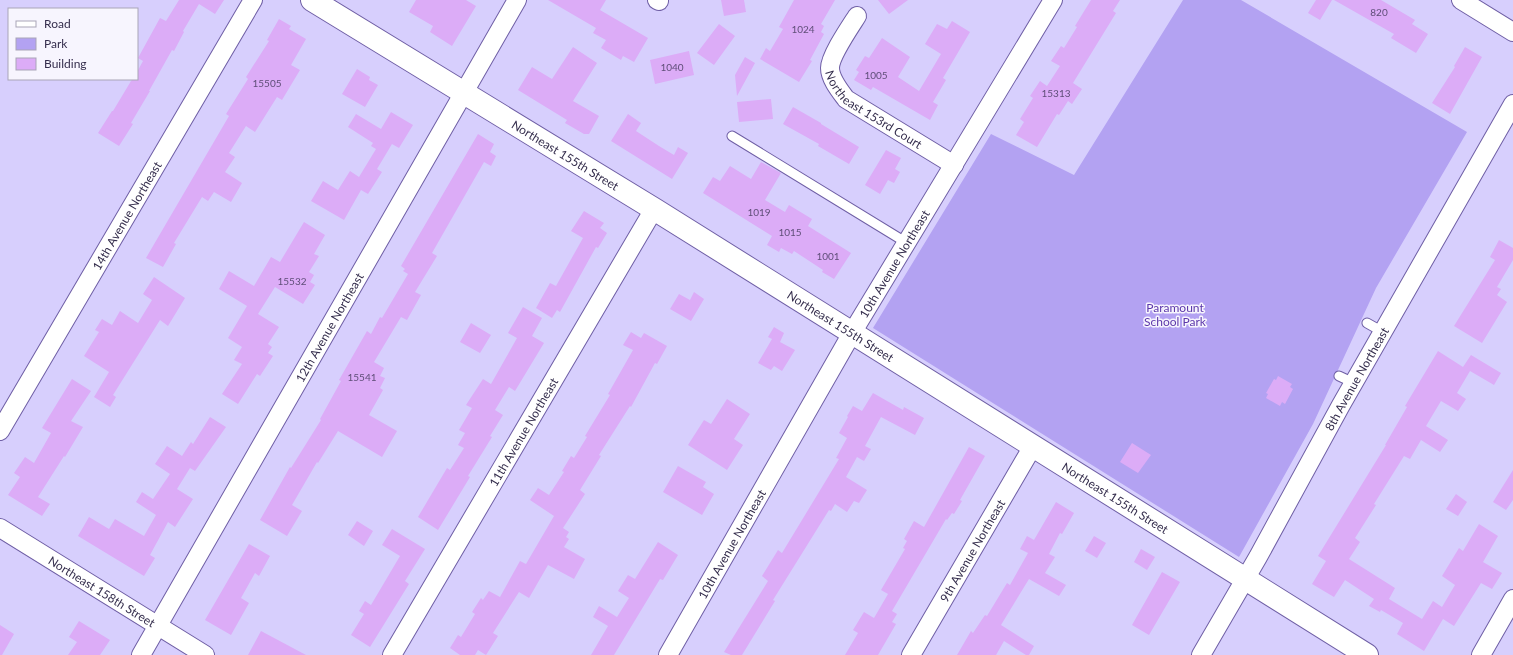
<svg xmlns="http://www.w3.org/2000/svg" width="1513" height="655" font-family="Lato,sans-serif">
<rect width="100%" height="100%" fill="#d7cffd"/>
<path fill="#b3a2f2" d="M1183,0H1241L1467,132L1376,288L1313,424L1239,557L873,328L991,134L1074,175Z"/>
<path fill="#dcacf7" d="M179,0H224L215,14L199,4L183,31L184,32L174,51L172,50L149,91H150L131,123L133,124L119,146L98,133L112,111H113L131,81L133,79H137V72L143,61L138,58L160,18L166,21Z
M416,0H466L476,6L452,46L430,32L433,26L409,12Z
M548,0H606L600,10L648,38L634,62L623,56L621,60L601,48L606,40L593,33L596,28Z
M721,0H744L746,12L724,16Z
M794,0H835L821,24L824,26L821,32L824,34L810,60L812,61L799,82L760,59L766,48L770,51L783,29L779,27Z
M878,0H908L889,14Z
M1091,0H1120L1113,11L1116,13L1073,83L1082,89L1072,104L1068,101L1059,115L1057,114L1037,147L1016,135L1024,122L1020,119L1033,98L1030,96L1040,81L1047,86L1060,66L1051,61L1061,46L1064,48L1077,27L1075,26Z
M1316,0H1332L1320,20L1308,13Z
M1334,0H1381L1415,20L1412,24L1428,34L1416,53L1391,38L1394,34Z
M279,19L291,26L289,29L306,39L291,65L300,70L282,100L277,97L255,132L246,126L229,153L235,157L225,172L242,183L231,202L214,192L208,201L202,197L174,243L176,244L163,267L146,258L229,116L226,114L248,79L246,77L269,41L267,40Z
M952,21L970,32L943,78L946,80L933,102L938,105L930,120L873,87L871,90L854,80L859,72L856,70L865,56L869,58L882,38L910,57L898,77L919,91L941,54L925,44L937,24L947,29Z
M719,24L735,36L714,65L697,53Z
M573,47L597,63L573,101L599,116L589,134H584L565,123L567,120L518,90L532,67L552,79Z
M1465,47L1482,57L1450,114L1432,103L1455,67L1454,66Z
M689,51L694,75L655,84L650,60Z
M745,57L755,63L737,96L735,75Z
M357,69L370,77L369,80L378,85L365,107L342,94Z
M771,99L773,119L739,122L737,102Z
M793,107L821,123V124L859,147L849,164L818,146L819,144L783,124Z
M391,112L413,125L399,148L392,144L377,169L382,172L368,194L361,190L344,220L311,201L323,181L338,190L350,171L359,177L376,149L371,146L373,143L348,127L356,114L381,129Z
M628,114L641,123L636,131L659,146L674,155L678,147L688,153L672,179L611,141Z
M478,134L494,144L490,152L496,156L491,166L484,162L432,253L437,256L415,292L421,295L407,320L401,317L374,362L384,368L380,376L385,378L380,388L383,390L369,415L397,431L382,457L338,431L318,463L317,462L292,505L302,511L287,536L260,520L290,467L291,468L321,420L320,419L341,381L339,380L367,331L371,334L380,317L382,318L408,274L403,271L405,269L401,266Z
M886,150L901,158L895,169L900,172L894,183L888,180L880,194L865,185Z
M761,162L781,173L765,200L785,212L789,205L812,219L808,226L851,253L834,279L822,272L823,270L794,251L792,254L781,248L779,252L767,245L772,236L703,193L713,177L720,181L730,166L751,179Z
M584,211L604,223L600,228L607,233L598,248L596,247L560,312L557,310L552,318L536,308L550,283L556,286L583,238L571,231Z
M304,222L325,235L314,254L319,256L309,272L314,275L310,282L315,285L303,304L275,287L258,314L279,327L268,344L272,347L268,353L273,356L260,376L257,374L238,404L222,394L242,364L234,360L242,347L228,338L247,306L219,289L229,271L254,286L271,257L280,262Z
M1499,240L1513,248V260L1497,287L1501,289L1497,295L1507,302L1482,343L1454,326L1495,260L1490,257Z
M154,277L185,298L168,326L160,320L113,395L116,397L110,407L94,397L109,372L84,356L99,332L95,330L102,319L112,325L120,311L138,323L152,300L143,294Z
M694,292L704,299L691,321L670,309L679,294L690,300Z
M523,307L542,318L532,336L544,343L515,391L509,387L495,410L503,415L490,436L492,437L468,476L470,477L438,530L418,517L447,468L450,470L464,448L458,445L465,433L459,430L472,408L466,405L483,379L491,384L517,338L508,333Z
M471,323L491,335L480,353L460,342Z
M774,327L784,333L780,342L795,350L782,371L774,366L771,370L758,363L772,339L768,337Z
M631,332L641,338L644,333L667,346L657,364L655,363L631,407L630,406L599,455L601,456L580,490L585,494L563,528L569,532L566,537L569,539L564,547L585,559L574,579L548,565L529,598L519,592L493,633L498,636L486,655L478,650L475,655H460L450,648L458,635L461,637L475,614L472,612L481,598L483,600L489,591L500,597L520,561L526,564L554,516L530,500L538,488L549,495L564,472L562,471L571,456L574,458L587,437L585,436L610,395L608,394L633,350L623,345Z
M1438,351L1463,367L1471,355L1501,373L1494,385L1470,371L1457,393L1466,399L1458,411L1441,401L1426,426L1448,440L1440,452L1421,440L1410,459L1404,456L1374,504L1376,505L1355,538L1360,542L1349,559L1395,588L1389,599L1422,619L1433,601L1442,607L1455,585L1442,576L1459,548L1463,551L1479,524L1498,536L1483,562L1502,573L1492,589L1481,583L1454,626L1443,619L1424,651L1397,634L1403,623L1381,610L1380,612L1369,606L1374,599L1345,580L1334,597L1312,584L1326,561L1318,556L1386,445H1385L1407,407L1405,406Z
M1278,376L1292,384L1290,387L1293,389L1285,404L1282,402L1280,406L1266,398L1268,394L1266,393L1274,379L1276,380Z
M72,379L91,391L71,421L83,427L65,457L64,456L38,497L50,504L42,516L8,495L20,477L14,473L25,457L34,463L51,433L42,428Z
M873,393L903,410L904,407L924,418L915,435L881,417L865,446L871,449L864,461L857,457L846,477L867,490L859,503L854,501L847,512L835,504L831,511L829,510L773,600L775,601L742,655H731L724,652L768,581L762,576L778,550L782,553L839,459L836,458L847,438L839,433L848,417L847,416L853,406L862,411Z
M727,399L750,414L734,439L743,445L727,470L688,445L704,420L711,424Z
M210,417L226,427L195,471L190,468L177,489L193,499L175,527L168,522L150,555L155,558L144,576L78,536L89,517L109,529L115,519L144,536L156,515L136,502L142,492L153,499L170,474L155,464L167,446L182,456L191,442L193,444Z
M1132,443L1151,455L1138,473L1120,462Z
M969,447L985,456L960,500L962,501L954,514L952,513L947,520L946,519L892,611L897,614L892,622L896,624L878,655H845L858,633L853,630L864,612L874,618L888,594L881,590L905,549L903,548L907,541L904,539L914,521L924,527Z
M678,466L706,482L703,487L714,494L702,515L663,492Z
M1513,470V500L1506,510L1493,502Z
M1456,494L1467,502L1458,516L1446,509Z
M1056,502L1074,513L1062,534L1060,533L1049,554L1055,557L1045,573L1066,585L1059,596L1029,579L1001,625L1034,646L1029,655H1026L1004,641L996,655H957L971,631L973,633L985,615L987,616L1007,583L1010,585L1028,553L1020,549L1027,536L1034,540Z
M357,521L373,531L364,546L348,535Z
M392,529L425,549L405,581L409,584L370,647L351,635L364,614L359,611L365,601L371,605L400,556L382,545Z
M1094,536L1106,543L1097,558L1085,551Z
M658,542L678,555L663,580L660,579L614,655H591L608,626L593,617L599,606L617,617L629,598L618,591L628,575L635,579Z
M249,544L270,556L259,576L255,573L241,598L249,603L231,635L205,620Z
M1141,549L1155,557L1147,570L1134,562Z
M1162,572L1180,582L1149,635L1132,625Z
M79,621L110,640L100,655H68L77,642L69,637Z
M0,625L14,634L2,655H0Z
M261,631L306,655H248Z"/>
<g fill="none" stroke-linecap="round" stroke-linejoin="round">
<g stroke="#6f5fa5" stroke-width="11">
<path id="service" d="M732,136L907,243
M1367,323L1383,332
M1339,376L1354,383"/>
</g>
<g stroke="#6f5fa5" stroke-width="20">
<g id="minor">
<path d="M657,0L659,1"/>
<path d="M1461,0L1513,32"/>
<path id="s1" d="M857,16C850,27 830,56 830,68C830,79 840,91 846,99L954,165"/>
<path id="s2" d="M0,431L253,0"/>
<path id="s3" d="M0,528L205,655"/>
<path id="s4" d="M141,655L517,0"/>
<path id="s5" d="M392,655L654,209"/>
<path id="s6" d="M668,655L852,333L1053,0"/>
<path id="s7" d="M911,655L1033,446"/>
<path id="s8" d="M1201,655L1258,557L1341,405L1513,104"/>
<path d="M1481,655L1513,599"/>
</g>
</g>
<g stroke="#6f5fa5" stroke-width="24">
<g id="tertiary">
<path id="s9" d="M312,0L654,209L1367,655"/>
</g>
</g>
<use href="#service" stroke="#fff" stroke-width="9"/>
<use href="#minor" stroke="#fff" stroke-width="18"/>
<use href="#tertiary" stroke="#fff" stroke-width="22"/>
</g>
<g text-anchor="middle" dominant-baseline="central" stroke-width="3" stroke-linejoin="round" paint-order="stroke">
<g font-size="10" fill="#5f4e78">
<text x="1379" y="12">820</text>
<text x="803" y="29">1024</text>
<text x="672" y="67">1040</text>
<text x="876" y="75">1005</text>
<text x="267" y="83">15505</text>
<text x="1056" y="93">15313</text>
<text x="759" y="212">1019</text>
<text x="790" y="232">1015</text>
<text x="828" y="256">1001</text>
<text x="292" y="281">15532</text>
<text x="362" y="377">15541</text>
</g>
<g font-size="12" fill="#352e4d" stroke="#f7f5fe">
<text stroke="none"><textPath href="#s1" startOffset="122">Northeast 153rd Court</textPath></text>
<text stroke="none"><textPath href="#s9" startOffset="297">Northeast 155th Street</textPath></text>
<text stroke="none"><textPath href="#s2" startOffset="250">14th Avenue Northeast</textPath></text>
<text stroke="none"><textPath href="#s6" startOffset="452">10th Avenue Northeast</textPath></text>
<text stroke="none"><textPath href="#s9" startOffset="621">Northeast 155th Street</textPath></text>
<text stroke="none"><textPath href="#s4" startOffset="378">12th Avenue Northeast</textPath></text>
<text stroke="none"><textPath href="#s8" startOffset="317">8th Avenue Northeast</textPath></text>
<text stroke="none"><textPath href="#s5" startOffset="259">11th Avenue Northeast</textPath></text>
<text stroke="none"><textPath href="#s9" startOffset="945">Northeast 155th Street</textPath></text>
<text stroke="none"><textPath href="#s6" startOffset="128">10th Avenue Northeast</textPath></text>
<text stroke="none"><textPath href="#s7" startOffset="121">9th Avenue Northeast</textPath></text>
<text stroke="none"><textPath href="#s3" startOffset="120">Northeast 158th Street</textPath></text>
</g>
<g font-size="12" fill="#5c37aa" stroke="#f7f5fe">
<text x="1175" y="307">Paramount<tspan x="1175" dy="14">School Park</tspan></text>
</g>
</g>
<rect x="8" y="8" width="130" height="72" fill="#f7f5fe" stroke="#a9a5b7"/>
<rect x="16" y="21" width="20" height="6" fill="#ffffff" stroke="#a9a5b7"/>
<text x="44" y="28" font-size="12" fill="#352e4d">Road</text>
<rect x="16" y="38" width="20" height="12" fill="#b3a2f2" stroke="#a9a5b7"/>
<text x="44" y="48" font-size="12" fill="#352e4d">Park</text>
<rect x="16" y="58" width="20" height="12" fill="#dcacf7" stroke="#a9a5b7"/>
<text x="44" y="68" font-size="12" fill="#352e4d">Building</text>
</svg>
